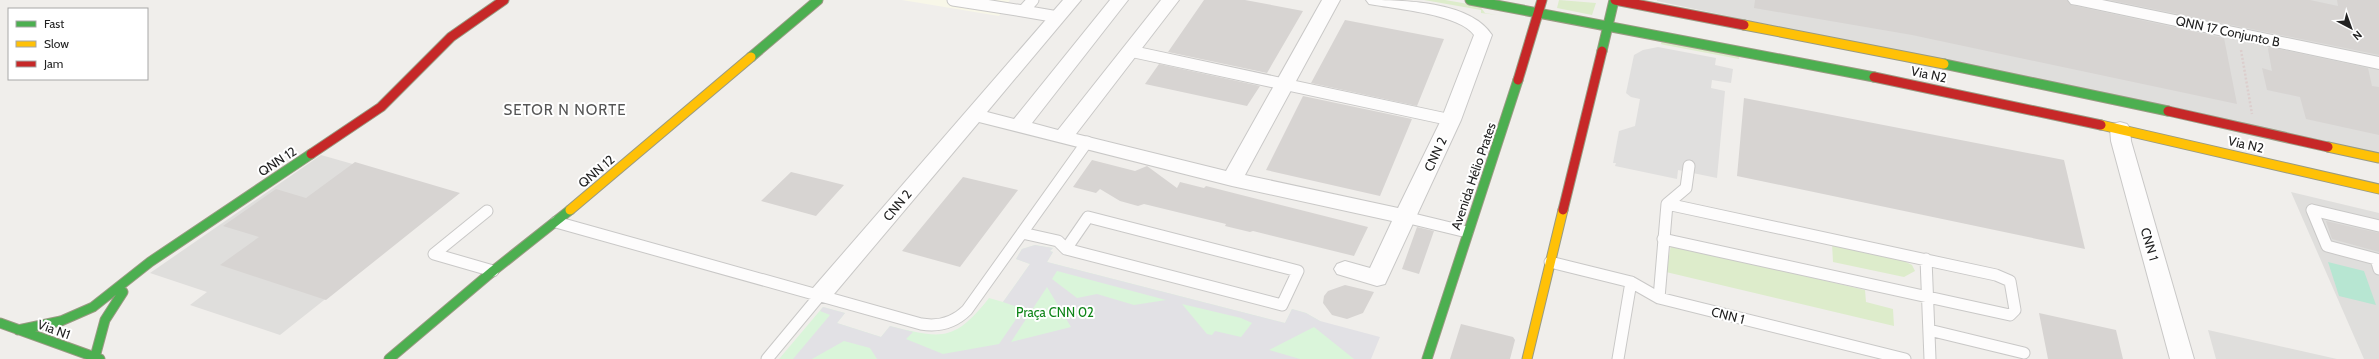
<svg xmlns="http://www.w3.org/2000/svg" width="2379" height="359" font-family="Cabin,sans-serif">
<rect width="100%" height="100%" fill="#f0eeeb"/>
<path fill="#dfdedc" d="M1657,0H2379V154L1657,1Z
M321,155L458,194L280,335L190,305L207,292L150,273Z
M2291,192L2379,213V359H2364Z
M2208,330L2337,359H2216Z"/>
<path fill="#f8f7e8" d="M902,0H1010L999,16Z"/>
<path fill="#ddeccb" d="M1424,0H1445L1480,6L1485,13L1497,15L1481,13V10Z
M1559,0L1596,3L1592,15L1557,8Z
M1662,39L1740,55L1739,59L1665,45L1661,44Z
M1832,243L1904,261L1912,265L1915,271L1904,277L1833,262Z
M1671,245L1865,290L1866,302L1893,309L1894,326L1666,272Z"/>
<path fill="#daf5da" d="M1035,245L1053,248L1050,251L1053,252L1047,262L1285,323L1292,309L1306,313L1320,321L1371,359H779L823,307L845,313L837,323L881,337L890,326C942,339 954,342 989,298L1003,302L1030,264L1016,259L1022,249Z"/>
<path fill="#b7e6d2" d="M2328,262L2364,271L2376,305L2339,296Z"/>
<path fill="#e0dfde" d="M1658,47L1716,58L1715,65L1733,69L1731,83L1712,80L1711,88L1725,91L1717,178L1678,170L1677,179L1615,166L1616,163H1613L1619,131L1635,126L1640,99L1631,97L1626,93L1634,55L1643,50Z"/>
<path fill="#e2e1e5" fill-rule="evenodd" d="M1035,245L1053,248L1050,251L1053,252L1047,262L1285,323L1292,309L1306,313L1320,321L1380,337L1371,359H1354L1314,327L1269,350L1300,359H877L870,348L844,341L812,359H793L830,315L820,311L823,307L845,313L837,323L881,337L890,326L913,332L906,339L943,354L999,344L1023,309L1003,302L1030,264L1016,259L1022,249ZM1057,271L1166,300L1134,305L1097,294L1077,298L1052,279ZM1047,287L1071,327L1011,342ZM1182,304L1241,318L1252,323L1241,337L1215,331L1212,335L1207,334Z"/>
<path fill="#d7d4d2" d="M1204,0H1245L1303,11L1267,73L1168,52Z
M1755,0H2067L2071,5L2224,38L2237,104L1912,35L1754,8Z
M2109,0H2310L2338,6L2337,0H2379V55Z
M1345,20L1444,39L1417,106L1311,83Z
M2269,47L2368,68L2372,86L2379,87V135L2306,119L2300,97L2267,90L2262,68L2272,71L2268,49Z
M1159,64L1260,86L1247,106L1145,84Z
M1303,96L1412,119L1380,196L1266,170Z
M1744,98L2064,160L2085,249L1737,176Z
M1092,160L1135,171L1147,166L1177,188L1180,182L1204,188L1206,186L1368,227L1354,256L1253,231L1250,232L1225,226L1226,224L1144,204L1138,206L1120,201L1100,189L1096,193L1073,187Z
M355,162L460,193L326,300L220,265L259,237L223,226L276,189L306,198Z
M791,172L824,180L844,185L816,216L761,201Z
M963,177L1018,190L960,267L902,251Z
M2326,221L2379,233V252L2332,239Z
M1417,227L1434,231L1419,274L1402,269Z
M1345,285L1374,292L1363,313L1347,319L1332,315L1323,303L1324,296L1328,291Z
M2039,313L2116,330L2123,359H2048Z
M1461,324L1513,337L1515,340L1510,359H1450Z"/>
<g fill="none" stroke-linecap="round" stroke-linejoin="round">
<g stroke="#c9c8c7" stroke-width="13">
<path id="lane" d="M953,0L1023,11
M1033,0L1023,11L1058,17
M1130,51L1451,120
M2312,210L2327,246L2376,259L2379,269
M2312,210L2379,226
M487,211L434,254L493,271
M1088,217L1298,271L1282,305L1066,249Z
M1405,217L1467,232
M556,222L921,324C939,327 954,323 967,310L1087,142
M1022,233L1058,241L1066,249
M1663,239L2010,315L2015,310L2010,281L1996,275L1667,204
M1926,259L1930,359
M1550,262L1631,282L1659,298L1905,359
M1659,298L1667,204L1686,188L1689,166
M1929,330L2024,353
M767,359L821,294
M1618,359L1631,282"/>
</g>
<g stroke="#c9c8c7" stroke-width="2">
<path id="street" d="M1063,0H1081L987,112L1014,119L1110,0H1128L1032,123L1058,130L1161,0H1179L1076,134L1226,171L1322,0H1340L1245,175L1398,208L1441,120L1474,35C1461,15 1398,9 1375,5L1369,4L1366,0C1403,0 1470,1 1492,35L1461,120L1385,284L1377,286L1337,274L1334,269L1337,264L1345,261L1370,268L1392,221L1232,186L979,122L829,300L821,302L813,300L809,294L813,288Z
M2068,0H2102L2379,57V69L2077,5L2071,4Z
M2120,122L2127,124L2130,128L2131,141L2194,359H2170L2111,141L2110,128L2113,124Z"/>
</g>
<g stroke="#999a82" stroke-width="11">
<path id="fast" d="M1470,0L1874,77
M1602,51L1614,0
M751,57L818,0
M1944,64L2168,111
M0,323L100,359
M18,330L61,321L93,307L150,262L311,154
M95,357L105,320L123,292
M389,359L493,271L570,210
M1427,359L1518,80"/>
</g>
<g stroke="#999a82" stroke-width="11">
<path id="slow" d="M1744,25L1944,64
M2101,125L2379,189
M2328,147L2379,158
M570,210L751,57
M1527,359L1563,210"/>
</g>
<g stroke="#999a82" stroke-width="11">
<path id="jam" d="M1615,0L1744,25
M1874,77L2101,125
M1518,80L1542,0
M2168,111L2328,147
M311,154L381,107L451,37L504,0
M1563,210L1602,51"/>
</g>
<path stroke="#dccecd" stroke-width="2.5" stroke-dasharray="2 2" stroke-linecap="butt" d="M2241,50L2252,114"/>
<use href="#lane" stroke="#fdfcfc" stroke-width="11"/>
<use href="#street" fill="#fdfcfc" fill-rule="evenodd"/>
<use href="#fast" stroke="#4caf50" stroke-width="9"/>
<use href="#slow" stroke="#ffc107" stroke-width="9"/>
<use href="#jam" stroke="#c62828" stroke-width="9"/>
</g>
<g text-anchor="middle" dominant-baseline="central" stroke-width="4" stroke-linejoin="round" paint-order="stroke">
<g font-size="13" fill="#222" stroke="#fff">
<text transform="translate(2228 31) rotate(12)">QNN 17 Conjunto B</text>
<text transform="translate(1929 74) rotate(12)">Via N2</text>
<text transform="translate(2246 144) rotate(13)">Via N2</text>
<text transform="translate(1435 154) rotate(-65)">CNN 2</text>
<text transform="translate(277 161) rotate(-33)">QNN 12</text>
<text transform="translate(596 171) rotate(-40)">QNN 12</text>
<text transform="translate(1473 176) rotate(-71)">Avenida Hélio Prates</text>
<text transform="translate(897 205) rotate(-50)">CNN 2</text>
<text transform="translate(2150 244) rotate(74)">CNN 1</text>
<text transform="translate(1728 315) rotate(14)">CNN 1</text>
<text transform="translate(54 329) rotate(20)">Via N1</text>
</g>
<g font-size="13" fill="#0c8416" stroke="#fff">
<text x="1055" y="312">Praça CNN 02</text>
</g>
<g font-size="15" letter-spacing="1" fill="#555" stroke="#fff">
<text x="565" y="110">SETOR N NORTE</text>
</g>
</g>
<rect x="8" y="8" width="140" height="72" fill="#ffffff" stroke="#a7a7a7"/>
<rect x="16" y="21" width="20" height="6" fill="#4caf50" stroke="#a7a7a7"/>
<text x="44" y="28" font-size="12" fill="#222222">Fast</text>
<rect x="16" y="41" width="20" height="6" fill="#ffc107" stroke="#a7a7a7"/>
<text x="44" y="48" font-size="12" fill="#222222">Slow</text>
<rect x="16" y="61" width="20" height="6" fill="#c62828" stroke="#a7a7a7"/>
<text x="44" y="68" font-size="12" fill="#222222">Jam</text>
<g transform="translate(2351 28) rotate(139)" stroke="#ffffff" stroke-width="3" paint-order="stroke">
<path d="M0-3L7 15L0 10L-7 15Z" fill="#222222"/>
<text y="-6" font-size="11" font-weight="bold" text-anchor="middle" fill="#222222">N</text>
</g>
</svg>
